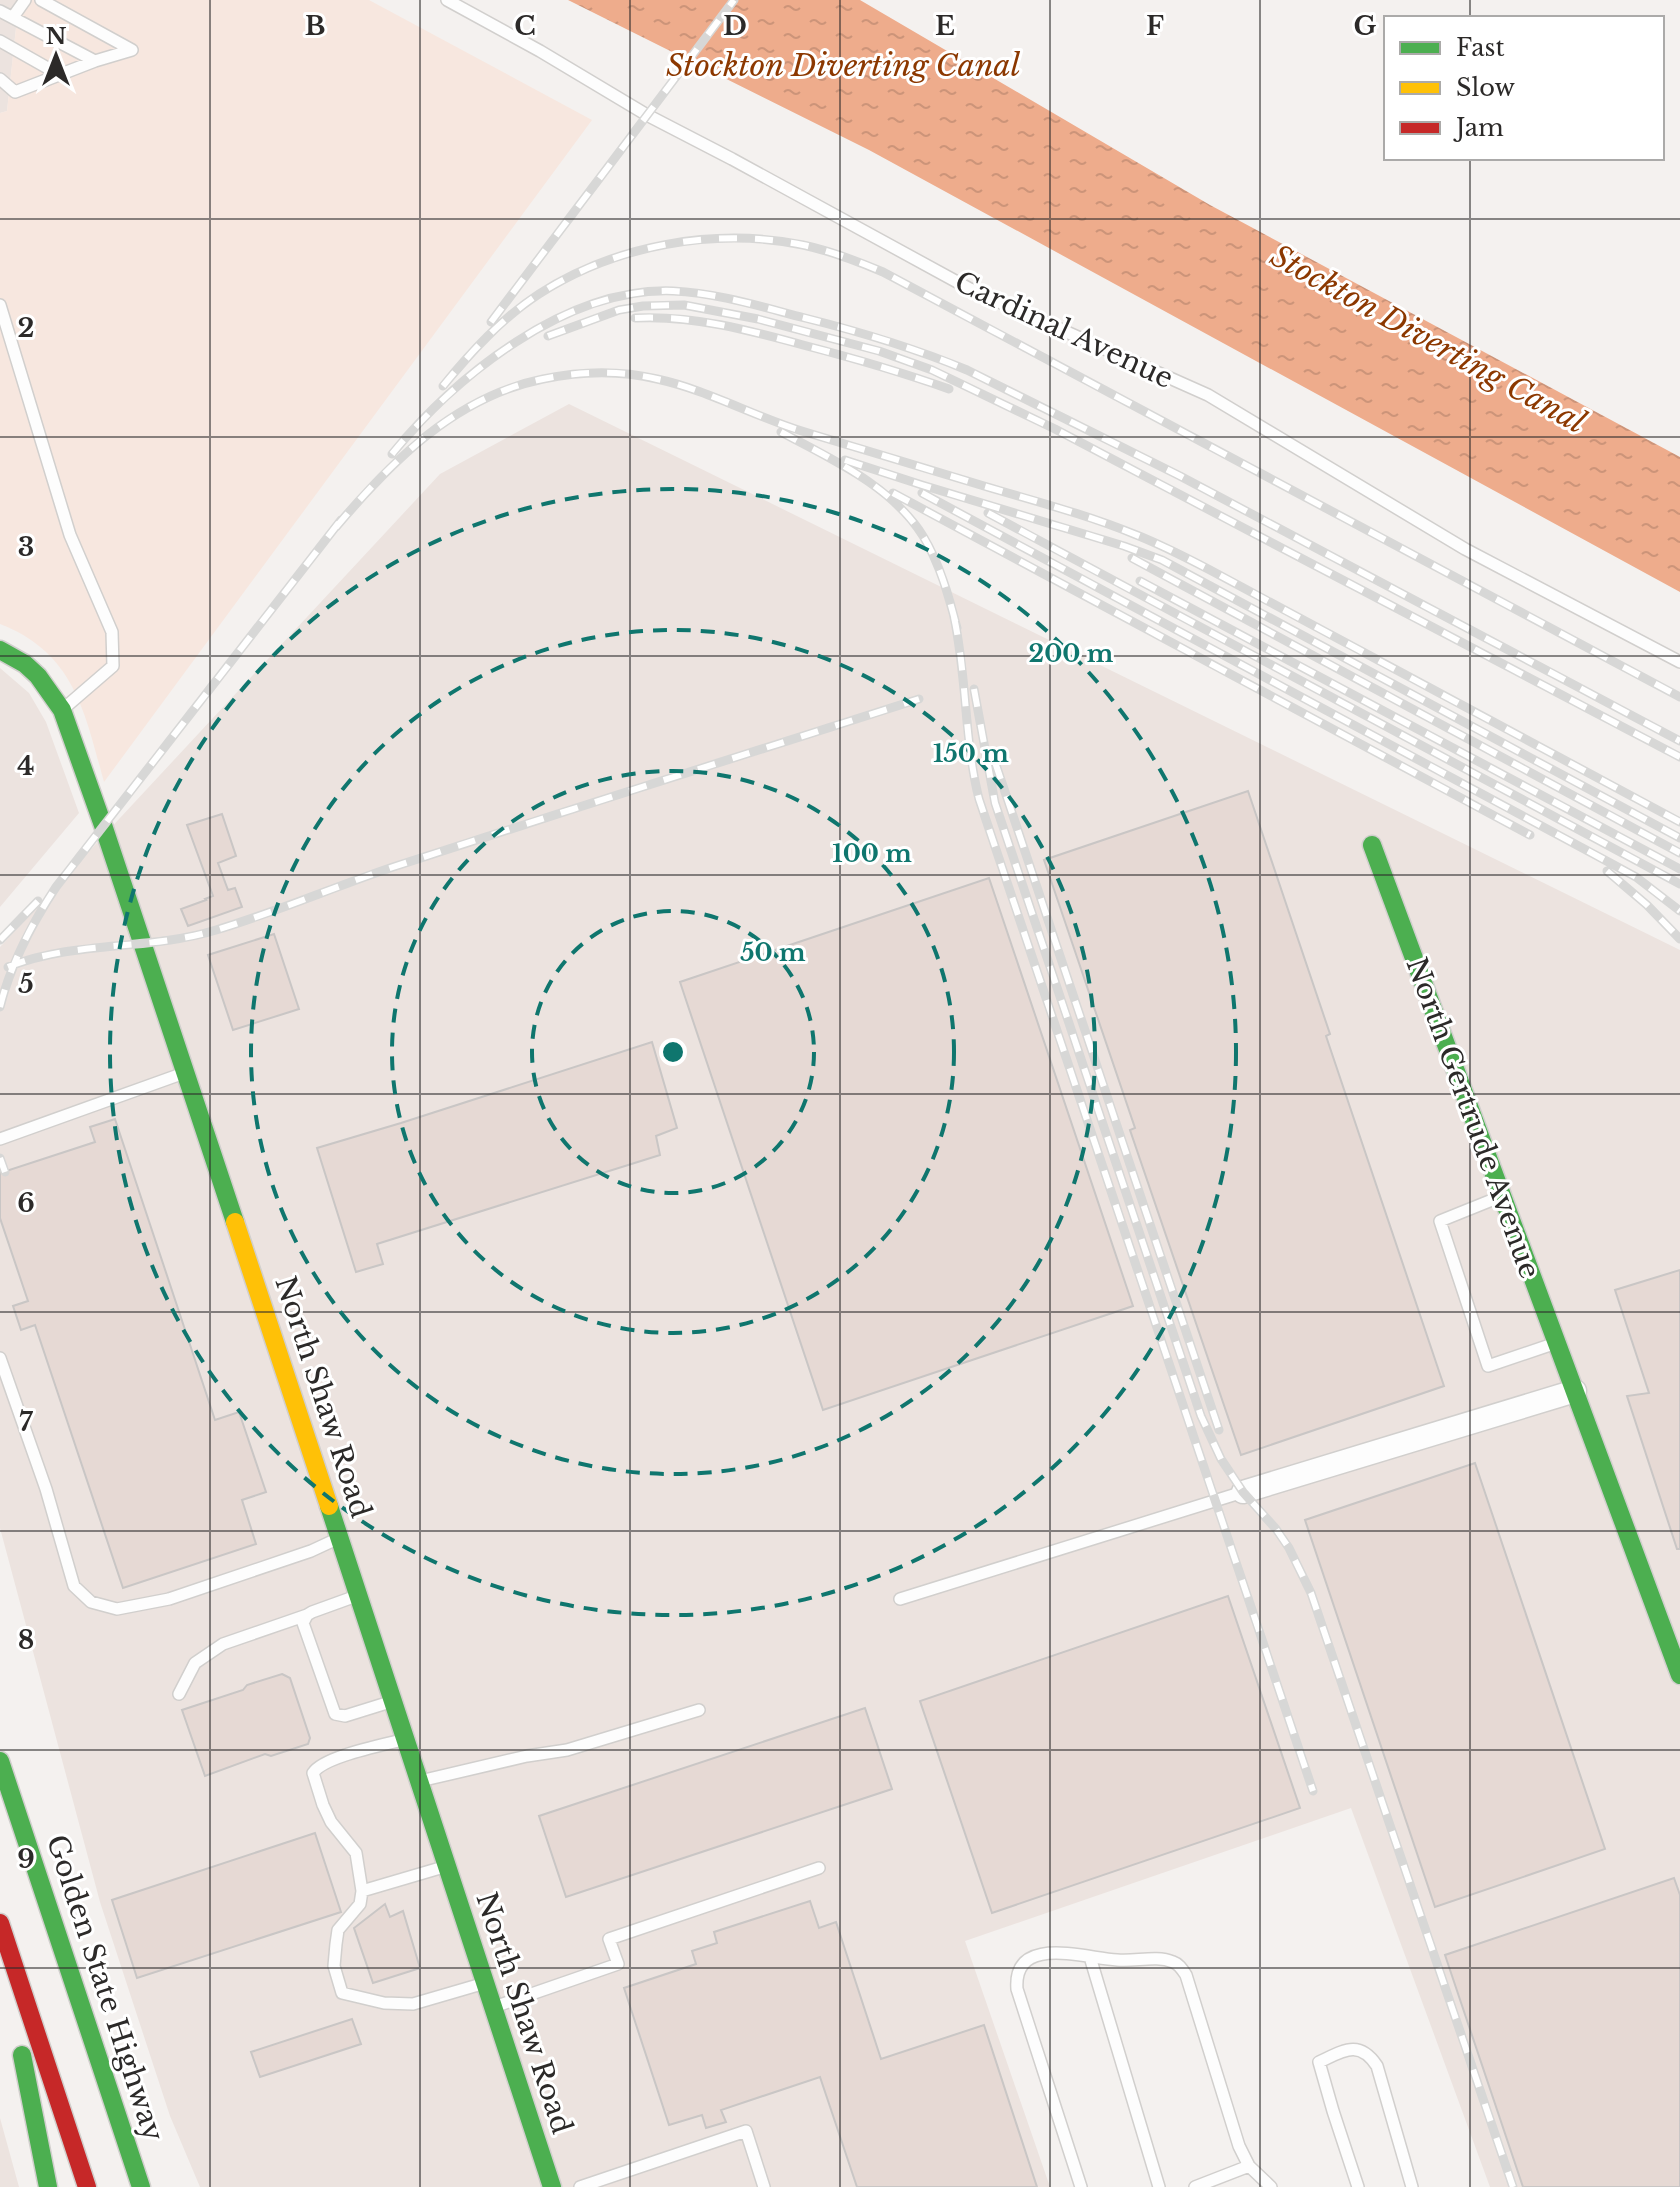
<svg xmlns="http://www.w3.org/2000/svg" width="1680" height="2187" font-family="'Libre Baskerville',serif">
<defs>
<pattern id="water-ripples" width="26" height="14" patternUnits="userSpaceOnUse" patternTransform="scale(2)"><rect width="26" height="14" fill="#eeac8c"/><path d="M2 4q2-2 4 0t4 0M15 11q2-2 4 0t4 0" fill="none" stroke="#cc9479"/></pattern>
</defs>
<rect width="100%" height="100%" fill="#f4f1ef"/>
<path fill="#ece3df" d="M0,0H19L7,111L0,113Z
M569,404L1680,950V2187H1490L1351,1808L965,1941L1050,2187H200L170,2116L100,1902L0,1528V947L440,474Z
M0,668L29,693L46,722L79,813L0,907Z
M0,2118L19,2187H0Z"/>
<path fill="#f7e7df" d="M19,0H369L592,120L104,782C85,713 75,653 0,624V113L7,111Z"/>
<path fill="url(#water-ripples)" d="M568,0H860L1210,205L1680,457V592L869,150Z"/>
<path fill="#e6d9d4" stroke="#c9c6c5" stroke-width="2" d="M1248,791L1330,1034L1326,1036L1444,1386L1241,1455L1130,1130L1135,1128L1044,860Z
M222,814L236,856L218,863L228,890L235,888L242,907L188,926L181,909L206,900L205,899L213,896L187,825Z
M989,878L1133,1306L823,1410L680,982Z
M274,934L299,1009L233,1030L208,955Z
M652,1042L677,1128L656,1136L660,1155L377,1244L383,1264L356,1272L317,1148L401,1123Z
M115,1119L215,1420L239,1412L266,1492L242,1500L256,1544L123,1588L35,1325L21,1330L13,1306L28,1301L0,1218V1173L95,1142L90,1127Z
M1680,1270V1549H1677L1627,1396L1649,1393L1615,1290Z
M1475,1463L1605,1849L1435,1907L1305,1520Z
M1228,1596L1300,1808L992,1913L920,1701Z
M282,1674L290,1678L310,1738L308,1744L271,1756L265,1754L205,1776L182,1710L243,1690L247,1685Z
M865,1708L892,1789L566,1897L539,1816Z
M315,1833L341,1912L137,1978L112,1900Z
M1674,1878L1680,1895V2187H1523L1445,1955Z
M810,1901L819,1928L836,1922L881,2059L984,2025L1037,2187H857L820,2077L721,2110L726,2122L706,2128L702,2115L669,2125L624,1988L696,1964L692,1951L717,1943L714,1932Z
M385,1904L390,1917L403,1911L420,1968L373,1983L354,1928Z
M352,2019L361,2044L260,2077L251,2052Z"/>
<g fill="none" stroke-linecap="round" stroke-linejoin="round">
<g stroke="#d1cfcd" stroke-width="14">
<path id="lane" d="M447,0L540,51L647,115L732,159L970,289L1208,395L1465,549L1680,662
M0,11L95,61
M13,17L25,0
M0,41L60,75
M0,79L15,92L95,61L132,50L41,0
M0,305L70,535L112,632L113,666L62,710
M0,1139L184,1073
M1502,1196L1440,1221L1488,1366L1556,1343
M0,1358L46,1489L74,1586L91,1602L117,1609L169,1599L311,1551L339,1538
M359,1595L312,1612L307,1615L303,1623L335,1714L345,1716L390,1702
M900,1599L1243,1492
M179,1694L195,1663L223,1644L307,1615
M406,1739C384,1745 324,1756 313,1773L323,1805L331,1822L356,1853L362,1891L360,1904L338,1930L336,1944L334,1966L342,1993L384,2003L413,2004L485,1983
M420,1781L527,1756L567,1750L699,1710
M362,1891L447,1866
M1090,1957L1159,2187
M494,2007L618,1964L609,1939L819,1868
M580,2187L746,2131L764,2187
M1081,2187L1017,1989C1013,1934 1084,1958 1117,1960C1135,1962 1156,1955 1173,1962C1179,1964 1182,1969 1186,1975L1239,2146L1249,2166
M1195,2187L1249,2166L1271,2187
M1358,2187L1333,2111L1319,2062C1343,2051 1359,2039 1377,2066L1412,2187"/>
</g>
<g stroke="#d1cfcd" stroke-width="25">
<path id="street" d="M1243,1492L1575,1391"/>
</g>
<g stroke="#d1cfcd" stroke-width="21">
<path id="fast" d="M0,650L25,664L38,676L62,710L104,828L235,1222
M1372,845L1680,1675
M329,1506L552,2187
M0,1761L141,2187
M22,2055L48,2187"/>
</g>
<g stroke="#d1cfcd" stroke-width="21">
<path id="slow" d="M235,1222L329,1506"/>
</g>
<g stroke="#d1cfcd" stroke-width="21">
<path id="jam" d="M0,1923L87,2187"/>
</g>
<use href="#lane" stroke="#fdfdfd" stroke-width="11"/>
<use href="#street" stroke="#fdfdfd" stroke-width="22"/>
<use href="#fast" stroke="#4caf50" stroke-width="18"/>
<use href="#slow" stroke="#ffc107" stroke-width="18"/>
<use href="#jam" stroke="#c62828" stroke-width="18"/>
<g stroke="#d7d7d6" stroke-width="9">
<path id="rail" d="M635,318C693,315 748,330 803,345C853,358 901,372 949,389
M491,322L734,0
M548,336L619,310L643,306L684,305L758,319L879,351L932,370L1055,429L1680,757
M443,386C471,352 502,318 539,294C615,245 715,227 803,245C831,251 857,261 883,272L1680,697
M781,432C831,459 892,486 923,536C940,564 949,597 957,628
M392,454C456,376 566,287 673,291C718,293 762,307 805,318C861,332 914,348 967,370L1180,476L1680,741
M845,460L922,485L1124,546L1162,560L1680,838
M893,493L1530,835
M922,493L1614,865L1636,877L1680,911
M988,513L1680,884
M336,527C392,461 455,397 543,379C581,371 619,370 657,379C708,390 755,417 805,432C865,450 924,468 984,486C1034,501 1085,514 1134,534C1160,544 1185,557 1210,570L1680,822
M1132,558L1680,853
M1140,581L1680,869
M954,617C967,677 964,739 979,799L1313,1791
M974,689L995,803L1201,1416L1221,1459L1243,1492L1276,1529L1289,1548L1311,1593L1513,2187
M995,762L1219,1430
M1607,871L1647,905L1680,939
M0,940L38,901
M8,967C75,940 148,951 216,930C276,912 334,887 393,867C568,810 744,755 919,699
M0,1007C11,963 31,925 56,887L341,520
M0,1158L5,1172"/>
</g>
<use href="#rail" stroke="#fff" stroke-width="6" stroke-dasharray="18" stroke-linecap="butt"/>
</g>
<path fill="none" stroke="#2c2a29" stroke-width="2" stroke-opacity="0.55" d="M210,0V2187M420,0V2187M630,0V2187M840,0V2187M1050,0V2187M1260,0V2187M1470,0V18M1470,158V2187M0,219H1680M0,437H1680M0,656H1680M0,875H1680M0,1094H1680M0,1312H1680M0,1531H1680M0,1750H1680M0,1968H1680"/>
<g fill="none" stroke="#0f766e" stroke-width="4" stroke-dasharray="14 10">
<circle cx="673" cy="1052" r="141"/>
<circle cx="673" cy="1052" r="281"/>
<circle cx="673" cy="1052" r="422"/>
<circle cx="673" cy="1052" r="563"/>
</g>
<g text-anchor="middle" dominant-baseline="central" stroke-width="6" stroke-linejoin="round" paint-order="stroke">
<g font-size="28" fill="#2c2a29" stroke="#fff">
<text transform="translate(1064 330) rotate(25)">Cardinal Avenue</text>
<text transform="translate(1473 1118) rotate(70)">North Gertrude Avenue</text>
<text transform="translate(323 1397) rotate(72)">North Shaw Road</text>
<text transform="translate(105 1988) rotate(72)">Golden State Highway</text>
<text transform="translate(524 2013) rotate(72)">North Shaw Road</text>
</g>
<g font-size="30" font-style="italic" fill="#8c3800" stroke="#fff">
<text x="843" y="65">Stockton Diverting Canal</text>
<text transform="translate(1428 339) rotate(29)">Stockton Diverting Canal</text>
</g>
</g>
<g font-size="26" text-anchor="middle" font-weight="bold" fill="#2c2a29" stroke="#fff" stroke-width="6" stroke-linejoin="round" paint-order="stroke">
<text x="315" y="35">B</text>
<text x="525" y="35">C</text>
<text x="735" y="35">D</text>
<text x="945" y="35">E</text>
<text x="1155" y="35">F</text>
<text x="1365" y="35">G</text>
<text x="26" y="337">2</text>
<text x="26" y="556">3</text>
<text x="26" y="775">4</text>
<text x="26" y="993">5</text>
<text x="26" y="1212">6</text>
<text x="26" y="1431">7</text>
<text x="26" y="1649">8</text>
<text x="26" y="1868">9</text>
</g>
<circle cx="673" cy="1052" r="12" fill="#0f766e" stroke="#fff" stroke-width="4"/>
<g font-size="24" text-anchor="middle" font-weight="bold" fill="#0f766e" stroke="#fff" stroke-width="6" stroke-linejoin="round" paint-order="stroke">
<text x="1071" y="662">200 m</text>
<text x="971" y="762">150 m</text>
<text x="872" y="862">100 m</text>
<text x="773" y="961">50 m</text>
</g>
<rect x="1384" y="16" width="280" height="144" fill="#ffffff" stroke="#abaaa9" stroke-width="2"/>
<rect x="1400" y="42" width="40" height="12" fill="#4caf50" stroke="#abaaa9" stroke-width="2"/>
<text x="1456" y="56" font-size="24" fill="#2c2a29">Fast</text>
<rect x="1400" y="82" width="40" height="12" fill="#ffc107" stroke="#abaaa9" stroke-width="2"/>
<text x="1456" y="96" font-size="24" fill="#2c2a29">Slow</text>
<rect x="1400" y="122" width="40" height="12" fill="#c62828" stroke="#abaaa9" stroke-width="2"/>
<text x="1456" y="136" font-size="24" fill="#2c2a29">Jam</text>
<g transform="translate(56 56)" stroke="#ffffff" stroke-width="6" paint-order="stroke">
<path d="M0-6L14 30L0 20L-14 30Z" fill="#2c2a29"/>
<text y="-12" font-size="22" font-weight="bold" text-anchor="middle" fill="#2c2a29">N</text>
</g>
</svg>
